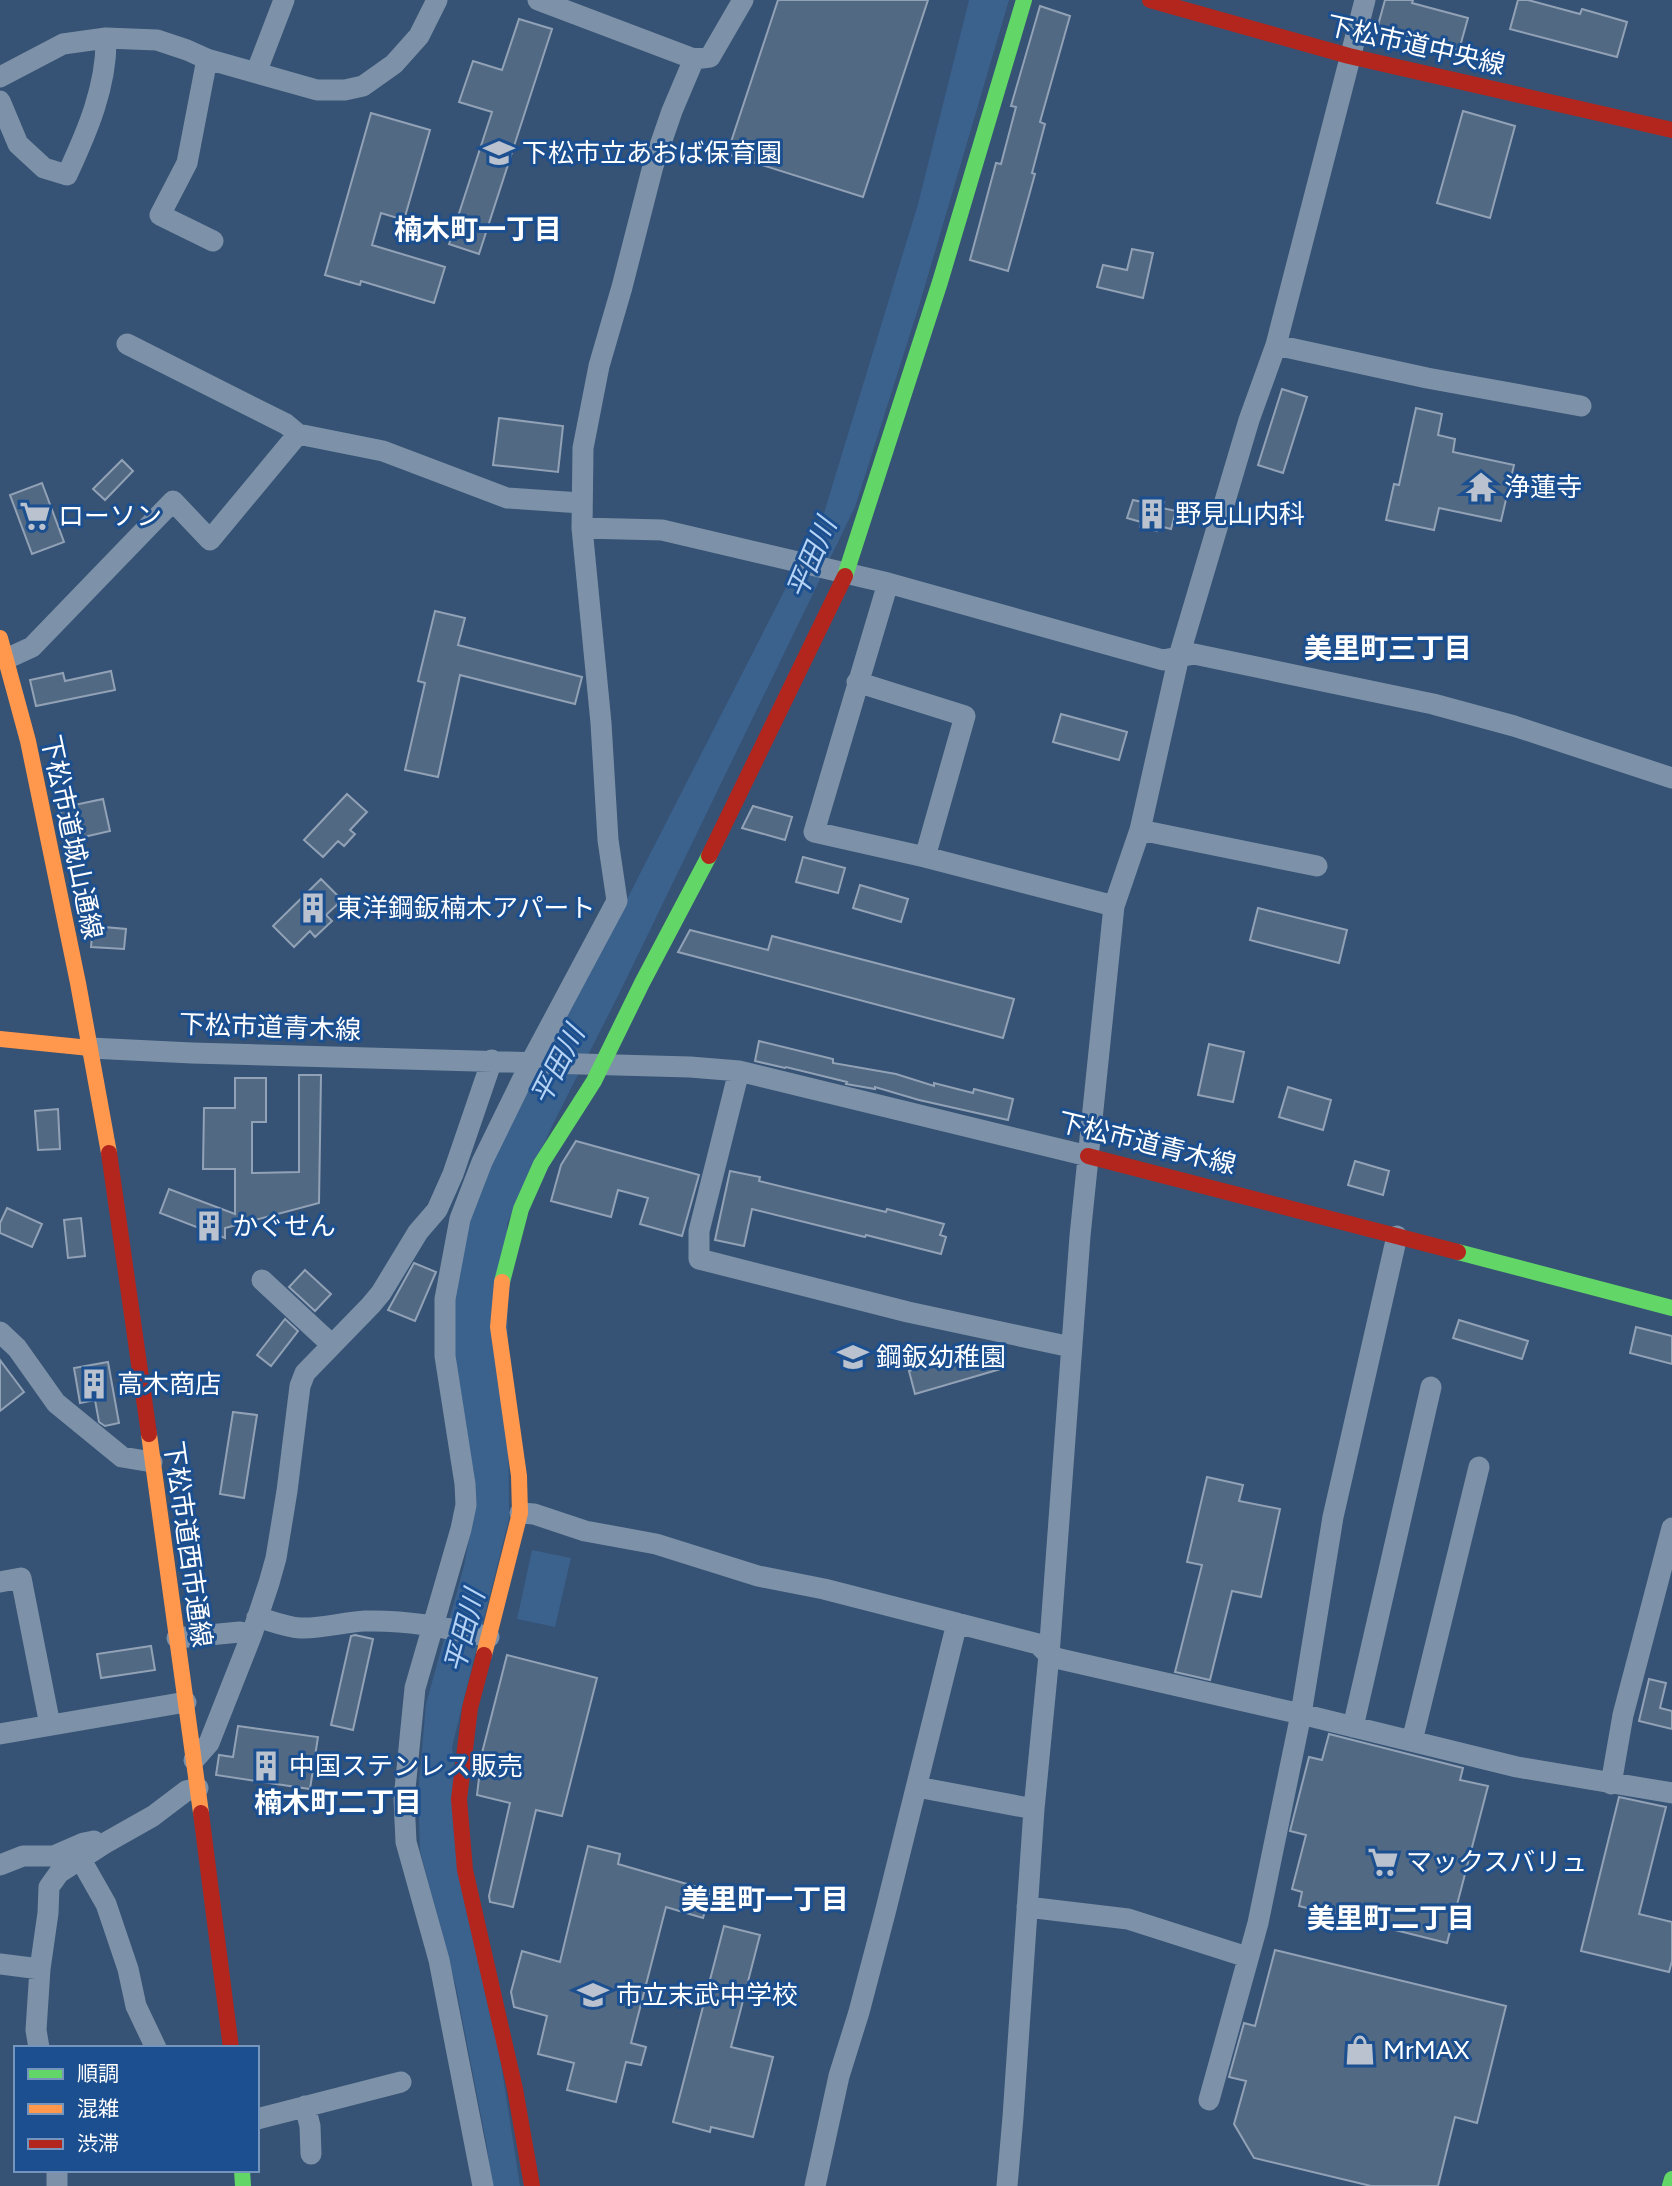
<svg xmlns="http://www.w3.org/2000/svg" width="1672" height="2186" font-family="Figtree,'Noto Sans JP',sans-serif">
<rect width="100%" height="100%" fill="#365274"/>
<path fill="#3b618d" d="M969,0H1009L919,306L855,507L619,994L554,1122L507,1224L509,1519L452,1747L520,2186H492L487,2147L456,1987L420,1851L418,1794L426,1704L464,1566L475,1506L474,1473L461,1411L455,1363L454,1304L468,1218L490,1155L596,960L824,513L918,204Z
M532,1550L571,1558L555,1627L517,1619Z"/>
<path fill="#526984" stroke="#92a2b6" stroke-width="2" d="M778,0H928L863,197L727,154Z
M1385,0H1413L1412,3L1468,18L1459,50L1377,29Z
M1518,0H1528L1580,14L1582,9L1627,22L1617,57L1510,29Z
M1040,6L1070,16L1040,122L1045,124L1032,173L1035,174L1008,271L970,260L996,163L1001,164L1016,107L1011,106Z
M519,19L552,29L479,254L449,244L492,112L459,102L473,61L502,70Z
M1463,111L1515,126L1490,218L1437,203Z
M371,113L430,130L404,220L381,213L372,245L445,267L434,303L361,281L360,285L325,275Z
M1132,249L1153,253L1143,298L1097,287L1103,265L1127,270Z
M1282,389L1307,397L1283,473L1258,465Z
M1416,408L1442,414L1438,435L1455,439L1453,452L1514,465L1501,521L1439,508L1434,530L1386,520L1394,484L1399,485Z
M499,418L563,426L558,472L493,465Z
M122,460L133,471L105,500L93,489Z
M42,483L64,542L32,554L10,495Z
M1148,498L1164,502L1162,508L1176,511L1171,529L1159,526L1157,531L1140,527L1141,522L1127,518L1133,500L1147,503Z
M435,611L465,618L458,645L582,677L575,704L460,675L438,777L405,770L425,683L418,681Z
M111,671L115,690L36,706L30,680L63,673L65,681Z
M1061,714L1127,732L1119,760L1053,742Z
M347,794L367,812L350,830L355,834L344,846L338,841L323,857L304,840Z
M103,799L110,831L66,841L60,808Z
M753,806L792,817L785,840L742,828Z
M803,857L845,868L838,893L796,882Z
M321,879L342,900L326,915L332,921L315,937L310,931L294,947L273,926Z
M860,885L908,899L901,922L853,908Z
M1258,908L1347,930L1339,963L1250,940Z
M93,926L126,929L124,949L91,947Z
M690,930L768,950L772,936L1014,999L1003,1038L678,952Z
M759,1041L833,1059V1063L896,1074L934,1086V1083L973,1093L974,1089L1013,1099L1008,1120L919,1100L875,1087V1089L846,1084L847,1082L786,1067L785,1068L755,1061Z
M1209,1044L1244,1052L1233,1102L1198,1095Z
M299,1075H321L319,1203L225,1228V1238L160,1213L169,1189L235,1214V1169H203L204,1108H235V1078H266V1122H252V1173L299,1172Z
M1288,1087L1331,1100L1323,1130L1279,1117Z
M58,1109L60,1149L38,1150L35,1111Z
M576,1141L699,1175L682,1236L640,1224L648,1198L618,1190L611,1217L551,1201L561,1165Z
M1355,1161L1389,1171L1383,1195L1348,1185Z
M730,1171L760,1177L759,1181L886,1212L887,1209L944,1224L940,1235L946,1237L941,1254L866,1235L865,1237L752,1209L744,1246L715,1240Z
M7,1208L42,1224L32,1247L0,1233V1223Z
M81,1218L85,1256L68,1258L64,1220Z
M414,1263L436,1272L415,1321L388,1310Z
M305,1270L331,1294L315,1311L289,1287Z
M285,1319L298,1331L271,1366L257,1355Z
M1459,1320L1528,1341L1522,1359L1453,1338Z
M1636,1327L1672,1336V1364L1630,1353Z
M998,1345L1004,1368L915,1394L909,1371Z
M0,1360L24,1392L0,1411Z
M108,1362L119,1423L105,1426L99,1422L95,1400L80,1403L74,1368Z
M233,1412L257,1415L244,1498L220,1494Z
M1207,1477L1243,1485L1239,1501L1280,1509L1261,1597L1232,1591L1210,1680L1175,1672L1202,1565L1187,1562Z
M355,1635L373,1639L353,1730L331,1725L351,1636Z
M151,1646L155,1670L101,1678L97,1654Z
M507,1655L597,1678L562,1816L536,1810L513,1907L490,1902L489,1896L510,1803L477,1795L482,1753Z
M1649,1679L1666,1683L1660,1708L1672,1711V1729L1639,1721Z
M238,1726L318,1737L310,1789L216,1775L219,1755L233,1757Z
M1329,1734L1463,1768L1460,1780L1488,1786L1447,1943L1299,1906L1302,1892L1292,1889L1306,1835L1290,1831L1309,1757L1322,1760Z
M1619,1797L1666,1807L1639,1914L1672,1922V1961L1669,1972L1581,1951Z
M588,1846L620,1854L618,1864L711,1891L703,1918L666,1907L631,2043L646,2047L641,2065L626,2062L616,2102L567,2090L574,2063L538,2054L547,2016L514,2007L511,1992L522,1951L560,1962Z
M724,1926L760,1935L731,2047L773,2057L753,2137L711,2127L710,2132L673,2122Z
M1275,1950L1506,2006L1477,2123L1455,2117L1438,2186H1371L1254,2158L1234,2124L1246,2081L1229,2077L1244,2023L1255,2026Z"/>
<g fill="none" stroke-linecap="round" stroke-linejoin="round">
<path stroke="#7d92a8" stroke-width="21" d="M538,0L694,59L710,57L743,0
M207,59L187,163L160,215L213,241
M256,73L284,0
M0,77L63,44L106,38L157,40L187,50L207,59L317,90H345L363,86L394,64L419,36L437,0
M0,101L18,144L44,168L67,175C87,132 107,86 106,38
M127,344L286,424L298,434L383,451L507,498L581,503
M1276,345L1427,378L1581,406
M582,528L662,530L888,583L1163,660L1194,654L1433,704L1514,726L1672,778
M888,583L814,832L925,857L1114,906
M6,659L32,647L173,501L210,540L298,434
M857,682L965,716L925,857
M1140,830L1317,866
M90,1048L192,1053L690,1067L739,1071L1088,1156
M739,1071L699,1231V1259L908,1312L1071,1347
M262,1280L332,1345
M0,1332L17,1348L56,1403L122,1457L152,1462
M520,1513L534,1514L585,1531L656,1544L758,1576L824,1589L1038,1644L1049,1655L1060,1659L1301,1714L1517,1767L1672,1793
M0,1582L21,1578L50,1725
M257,1617C271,1621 286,1627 300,1628C322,1629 343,1622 365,1621C408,1620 448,1628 489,1637
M177,1638L240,1632L252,1634
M1353,1727L1431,1387
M0,1734L186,1702
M1412,1741L1479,1467
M194,1760L209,1743L252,1634L269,1583L276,1558L287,1491L300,1386L305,1373L371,1305L381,1293L418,1232L437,1210L453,1174L492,1060
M1611,1784L1623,1715L1672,1528
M917,1787L1034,1809
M81,1860L106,1904L128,1969L136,2006L156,2048
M0,1865L23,1856H54L84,1843L94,1841
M1027,1907L1128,1919L1247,1957
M0,1964L40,1969
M39,2048L36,2030L40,1969L48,1913L49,1887L59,1873L107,1842L153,1816L186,1791L198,1788
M1209,2100L1258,1923L1301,1714L1333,1517L1397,1236
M305,2106L310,2126L311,2154
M257,2119L401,2082
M57,2170V2186
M483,2186L439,1960L406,1842L404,1799L415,1688L461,1529L466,1505L465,1484L445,1356V1299L460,1219L482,1162L531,1062L617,901L608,840L601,723L582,528L583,448L599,366L622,287L653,166L672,111L694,59
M815,2186L839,2076L859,2012L885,1913L957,1623
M1007,2186L1013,2117L1034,1809L1049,1655L1080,1236L1114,906L1140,830L1179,656L1249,420L1276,345L1365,0"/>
<path stroke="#63d668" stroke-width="16" d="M845,576L940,282L1024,0
M1458,1252L1672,1308
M502,1282L521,1209L541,1164L594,1081L642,983L709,856
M242,2170L243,2186
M1670,2186L1672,2179"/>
<path stroke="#ff974d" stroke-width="16" d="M0,638L28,741L78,983L109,1153
M0,1039L90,1048
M149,1434L201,1813
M484,1655L520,1513L519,1476L498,1327L502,1282"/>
<path stroke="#b3261e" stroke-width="16" d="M1150,0L1349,56L1672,130
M709,856L845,576
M109,1153L149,1434
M1088,1156L1458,1252
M484,1655L470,1708L459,1799L465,1870L515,2089L532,2186
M201,1813L231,2048"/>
</g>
<defs>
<g id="school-bare" transform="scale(2.415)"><path d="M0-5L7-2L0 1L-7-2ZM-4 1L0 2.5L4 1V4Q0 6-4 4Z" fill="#b9c2ce" stroke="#1b4f8f" stroke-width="2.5" paint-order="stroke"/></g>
<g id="temple-bare" transform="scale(2.415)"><path d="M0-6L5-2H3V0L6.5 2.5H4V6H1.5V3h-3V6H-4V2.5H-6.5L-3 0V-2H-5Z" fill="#b9c2ce" stroke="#1b4f8f" stroke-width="2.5" paint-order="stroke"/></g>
<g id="building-bare" transform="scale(2.415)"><path d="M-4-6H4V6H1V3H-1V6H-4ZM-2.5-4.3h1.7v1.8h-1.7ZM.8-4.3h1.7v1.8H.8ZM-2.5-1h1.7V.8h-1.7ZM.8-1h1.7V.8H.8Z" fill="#b9c2ce" stroke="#1b4f8f" stroke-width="2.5" paint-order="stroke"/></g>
<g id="supermarket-bare" transform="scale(2.415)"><path d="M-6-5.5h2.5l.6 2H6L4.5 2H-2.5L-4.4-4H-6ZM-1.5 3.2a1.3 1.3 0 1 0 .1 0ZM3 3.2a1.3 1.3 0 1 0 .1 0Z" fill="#b9c2ce" stroke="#1b4f8f" stroke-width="2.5" paint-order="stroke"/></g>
<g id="shop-bare" transform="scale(2.415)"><path d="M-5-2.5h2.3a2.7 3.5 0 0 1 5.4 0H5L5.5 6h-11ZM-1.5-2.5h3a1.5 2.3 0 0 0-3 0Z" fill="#b9c2ce" stroke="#1b4f8f" stroke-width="2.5" paint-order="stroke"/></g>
</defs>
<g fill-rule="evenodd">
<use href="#school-bare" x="499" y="153"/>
<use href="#temple-bare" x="1481" y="487"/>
<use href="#building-bare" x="1152" y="514"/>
<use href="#supermarket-bare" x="35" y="516"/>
<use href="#building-bare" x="313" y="908"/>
<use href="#building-bare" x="209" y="1226"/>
<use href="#school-bare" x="853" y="1357"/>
<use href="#building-bare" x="94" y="1384"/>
<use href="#building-bare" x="266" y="1766"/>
<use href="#supermarket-bare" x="1383" y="1862"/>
<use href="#school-bare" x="593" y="1995"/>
<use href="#shop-bare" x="1360" y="2050"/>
</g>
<g text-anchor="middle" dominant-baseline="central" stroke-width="6" stroke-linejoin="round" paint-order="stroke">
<g font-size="26" fill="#fff" stroke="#1b4f8f">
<text transform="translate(1416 45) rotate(13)">下松市道中央線</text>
<text transform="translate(72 837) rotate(78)">下松市道城山通線</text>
<text transform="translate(270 1027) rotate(2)">下松市道青木線</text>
<text transform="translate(1147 1143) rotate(14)">下松市道青木線</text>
<text transform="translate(188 1544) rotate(82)">下松市道西市通線</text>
</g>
<g font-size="26" fill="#fff" stroke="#1b4f8f" text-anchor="start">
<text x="522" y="153">下松市立あおば保育園</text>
<text x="1504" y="487">浄蓮寺</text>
<text x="1175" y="514">野見山内科</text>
<text x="58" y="516">ローソン</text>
<text x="336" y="908">東洋鋼鈑楠木アパート</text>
<text x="232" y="1226">かぐせん</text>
<text x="876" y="1357">鋼鈑幼稚園</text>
<text x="117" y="1384">高木商店</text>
<text x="289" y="1766">中国ステンレス販売</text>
<text x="1406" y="1862">マックスバリュ</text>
<text x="616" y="1995">市立末武中学校</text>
<text x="1383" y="2050">MrMAX</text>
</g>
<g font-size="28" font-weight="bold" fill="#fff" stroke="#1b4f8f">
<text x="478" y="229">楠木町一丁目</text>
<text x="1388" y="648">美里町三丁目</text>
<text x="338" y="1802">楠木町二丁目</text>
<text x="765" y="1899">美里町一丁目</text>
<text x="1391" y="1918">美里町二丁目</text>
</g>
<g font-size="28" font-style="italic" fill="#b5d3f5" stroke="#1b4f8f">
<text transform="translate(811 558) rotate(-67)">平田川</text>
<text transform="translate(557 1065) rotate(-63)">平田川</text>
<text transform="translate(464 1631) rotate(-75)">平田川</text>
</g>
</g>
<rect x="14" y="2046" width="245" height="126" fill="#1b4f8f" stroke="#7695bc" stroke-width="2"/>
<rect x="28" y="2069" width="35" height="10" fill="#63d668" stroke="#7695bc" stroke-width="2"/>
<text x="77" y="2081" font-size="21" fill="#ffffff">順調</text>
<rect x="28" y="2104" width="35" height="10" fill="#ff974d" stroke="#7695bc" stroke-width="2"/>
<text x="77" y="2116" font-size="21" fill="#ffffff">混雑</text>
<rect x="28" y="2139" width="35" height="10" fill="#b3261e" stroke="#7695bc" stroke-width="2"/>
<text x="77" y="2151" font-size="21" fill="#ffffff">渋滞</text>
</svg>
